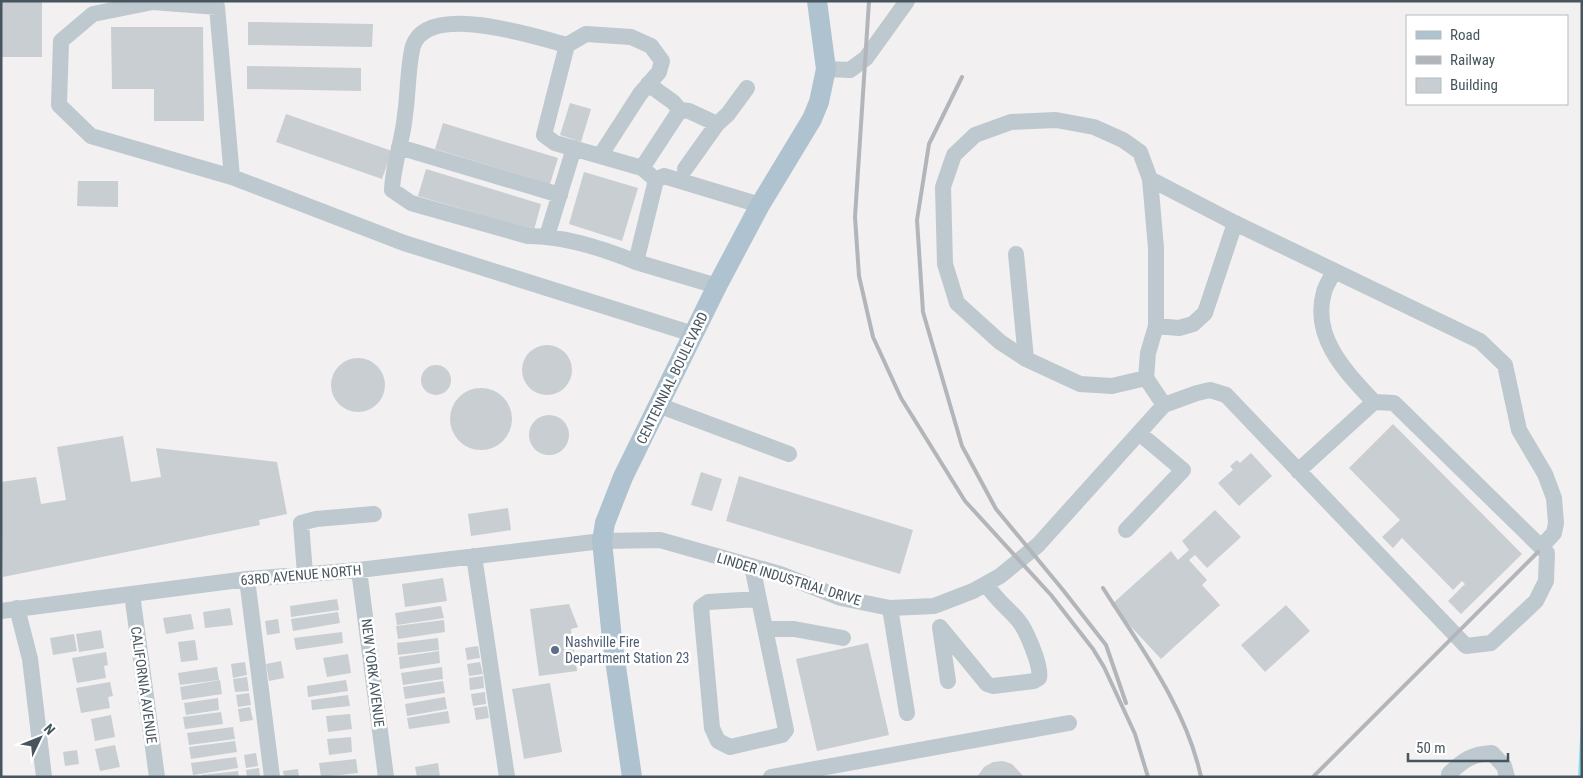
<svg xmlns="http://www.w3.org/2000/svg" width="1583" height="778" font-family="'Roboto Condensed',sans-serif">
<rect width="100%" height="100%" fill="#f2f0f0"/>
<path fill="#89e2ef" d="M1582,699V777H1578Z"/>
<path fill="#c9ced2" d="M1,1H42V57H1Z
M248,22L373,24L372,47L248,45Z
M111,27H203L204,121H154V89H112Z
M247,66L361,68V91L247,89Z
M570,103L591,109L581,142L560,135Z
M286,114L392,151L382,179L276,142Z
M443,123L558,158L550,184L435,149Z
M426,169L541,204L534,230L418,196Z
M584,172L638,188L622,241L569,224Z
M78,181H118V207L77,206Z
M522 370a25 25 0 1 1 50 0a25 25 0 1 1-50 0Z
M331 385a27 27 0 1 1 54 0a27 27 0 1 1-54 0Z
M421 380a15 15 0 1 1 30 0a15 15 0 1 1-30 0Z
M450 419a31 31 0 1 1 62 0a31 31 0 1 1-62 0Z
M529 435a20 20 0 1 1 40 0a20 20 0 1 1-40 0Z
M1393,424L1522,554L1461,614L1448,601L1465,584L1462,581L1453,590L1402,538L1393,548L1382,537L1400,520L1349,468Z
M123,436L131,482L161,477L156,448L277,462L287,514L259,520L260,525L3,577L1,482L36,477L41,504L66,500L57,447Z
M1251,453L1272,476L1239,506L1218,483L1233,470L1230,466L1237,460L1240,463Z
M701,472L722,479L712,511L691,505Z
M739,476L913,530L900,574L726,521Z
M508,508L511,530L471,536L468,514Z
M1215,510L1241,537L1207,568L1195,555L1189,560L1207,580L1202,585L1220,605L1161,659L1111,605L1171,551L1178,560L1189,550L1182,541Z
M443,578L447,601L405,607L402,584Z
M337,599L339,610L291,617L290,606Z
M569,604L578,627L571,629L577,671L539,676L530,609Z
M1286,605L1310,631L1265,672L1241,645Z
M441,606L444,618L397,625L395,613Z
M230,608L233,625L205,628L203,612Z
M338,612L340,623L293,631L291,619Z
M191,614L194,629L166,634L163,618Z
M278,619L280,633L267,635L265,621Z
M444,620L445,632L398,639L396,626Z
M101,630L104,648L79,652L76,634Z
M342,632L343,643L296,650L294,638Z
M74,634L77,651L53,655L50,638Z
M438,638L439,650L398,655L397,643Z
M195,640L198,660L181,662L178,642Z
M868,643L889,735L817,751L796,659Z
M478,646L480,658L467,660L465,648Z
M439,651L440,663L400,669L399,657Z
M106,652L108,665L104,666L106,678L77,683L72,658Z
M348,654L351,673L327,677L323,658Z
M281,661L284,678L269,681L266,664Z
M245,662L247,675L233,678L231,664Z
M480,662L483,674L469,676L467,664Z
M217,667L219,680L180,685L178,673Z
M442,667L443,679L403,685L401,673Z
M483,676L484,688L470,690L469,678Z
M247,677L249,691L235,692L233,679Z
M220,680L222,694L182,700L180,687Z
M346,680L348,691L308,697L307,686Z
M443,681L445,693L405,699L403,687Z
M110,682L113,696L108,697L110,708L81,713L76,688Z
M550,683L562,752L524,759L512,689Z
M485,692L486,704L473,706L471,694Z
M249,693L251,705L238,707L236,695Z
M348,695L350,706L312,710L311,700Z
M445,697L447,709L407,716L405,704Z
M218,698L219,710L186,715L184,703Z
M487,706L489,718L476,720L474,708Z
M250,707L253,720L240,722L238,709Z
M448,711L450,723L409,729L407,718Z
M221,712L223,724L185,729L183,717Z
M350,714L352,729L328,732L326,716Z
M111,715L115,737L95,741L91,719Z
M233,727L235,739L189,745L187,733Z
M351,737L352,752L329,755L327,739Z
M235,741L237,752L191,759L189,747Z
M115,745L120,767L100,771L95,749Z
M77,750L79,764L65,766L63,752Z
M256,753L258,766L246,768L244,755Z
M236,757L238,768L193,775L191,763Z
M356,759L358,773L321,777L319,763Z
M1003,761L1012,764L1024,777H977L984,767L993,762Z
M438,763L440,777H417L415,767Z
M259,768L260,777H247L246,770Z
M298,769L299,777H284L283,771Z
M238,771L239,777H203L202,775Z"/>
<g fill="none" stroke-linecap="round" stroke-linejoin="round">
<path stroke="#bdc9cf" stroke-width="16" d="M567,45C536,37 428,1 413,46C408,63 408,96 405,115C403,140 393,164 392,190L411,203L528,236C565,236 602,248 636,262
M826,69L850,70L866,58L907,1
M680,110L689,111L717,124L728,114L747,88
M399,147L560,195
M600,156L640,94L659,72L662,61L651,46L631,37L586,34L567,45L544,135L555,143L642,168L656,180
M642,168L680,110L673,102L648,84
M685,169L717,124
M232,177L217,7L153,2L93,14L61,41L59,105L91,136L232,177L404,243L693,334
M1150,179L1235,223L1480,341L1505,365L1519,430L1545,474L1554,498L1556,523L1554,533L1541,547
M547,236L574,148
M1016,254L1026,359
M1334,271C1331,278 1326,285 1324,292C1311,337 1346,372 1374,402
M717,286L636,262L656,180L664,176L760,205
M1156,326L1179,328L1193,324L1205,313L1235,223
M1146,378L1112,386L1080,384L1026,359L1000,342L957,303L945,264L943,187L954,155L975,135L1011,122L1056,120L1094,127L1123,140L1140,152L1150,179L1156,248V326L1148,353L1146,378L1164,405
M658,405L789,454
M1126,530L1183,470L1139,433
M474,556L507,777
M752,566L786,730L782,735L730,747L718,741L712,728L701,607L708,602L758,599
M359,570L386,777
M305,574L301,523L316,519L374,514
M247,579L272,777
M132,594L157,777
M17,608L30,659L44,777
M890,608L907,713
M1,611L247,579L359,570L602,541L660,540L780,574L841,598L890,608L934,606L973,591L1000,576L1038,545L1164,405L1197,393L1210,390L1226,395L1466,646L1491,643L1536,601L1546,581L1547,553L1394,403L1374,402L1298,471
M940,627L987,684L993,686L1034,681L1039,678C1042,667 1026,629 1018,620C1006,606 997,601 986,584
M940,627L948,681
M765,629H794L843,638
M1449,774C1463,760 1472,754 1492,753L1504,766L1507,777
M771,777L1069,723"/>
<path stroke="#afc2cf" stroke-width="20" d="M632,777L612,639L602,541L605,523L623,477L717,286L760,205L812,119L819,102L826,69L817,1"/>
<path stroke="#b2b6ba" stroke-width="4" d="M869,1L855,217L859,276L873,337L901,398L965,501L1051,595L1093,649L1104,667L1135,734L1148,777
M962,77L929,144L917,220L923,312L962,446L996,509L1063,590L1106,645L1126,703
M1103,588C1141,648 1186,707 1201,777
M1313,777L1538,552"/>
</g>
<circle fill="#5c6f8a" stroke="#fff" stroke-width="2" cx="555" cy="650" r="5"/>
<g text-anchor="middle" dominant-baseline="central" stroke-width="5" stroke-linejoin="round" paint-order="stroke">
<g font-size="14" fill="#47555e" stroke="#fff">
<text transform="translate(672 378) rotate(-64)">CENTENNIAL BOULEVARD</text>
<text transform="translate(301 575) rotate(-5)">63RD AVENUE NORTH</text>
<text transform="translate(789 579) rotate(17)">LINDER INDUSTRIAL DRIVE</text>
<text transform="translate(373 673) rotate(83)">NEW YORK AVENUE</text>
<text transform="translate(144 685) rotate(82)">CALIFORNIA AVENUE</text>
</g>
<g font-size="14" fill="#4e5e75" stroke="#fff" text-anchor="start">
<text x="565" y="642">Nashville Fire<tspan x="565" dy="16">Department Station 23</tspan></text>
</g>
</g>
<rect width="1583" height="778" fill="none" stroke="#47555e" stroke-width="5"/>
<rect x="1406" y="15" width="162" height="90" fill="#ffffff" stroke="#b5bbbf"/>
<rect x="1416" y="31" width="25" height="8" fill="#afc2cf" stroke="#b5bbbf"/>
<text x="1450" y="40" font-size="15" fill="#47555e">Road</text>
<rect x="1416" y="56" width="25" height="8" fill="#b2b6ba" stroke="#b5bbbf"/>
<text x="1450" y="65" font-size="15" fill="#47555e">Railway</text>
<rect x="1416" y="78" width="25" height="15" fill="#c9ced2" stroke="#b5bbbf"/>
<text x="1450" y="90" font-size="15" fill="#47555e">Building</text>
<g transform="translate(40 738) rotate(47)" stroke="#ffffff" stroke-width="4" paint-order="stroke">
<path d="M0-4L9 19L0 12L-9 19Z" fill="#47555e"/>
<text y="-8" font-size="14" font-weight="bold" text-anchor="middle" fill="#47555e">N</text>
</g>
<path d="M1408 753v8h100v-8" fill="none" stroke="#47555e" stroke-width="2.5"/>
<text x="1416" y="753" font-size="15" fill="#47555e" stroke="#ffffff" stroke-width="4" paint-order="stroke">50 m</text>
</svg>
